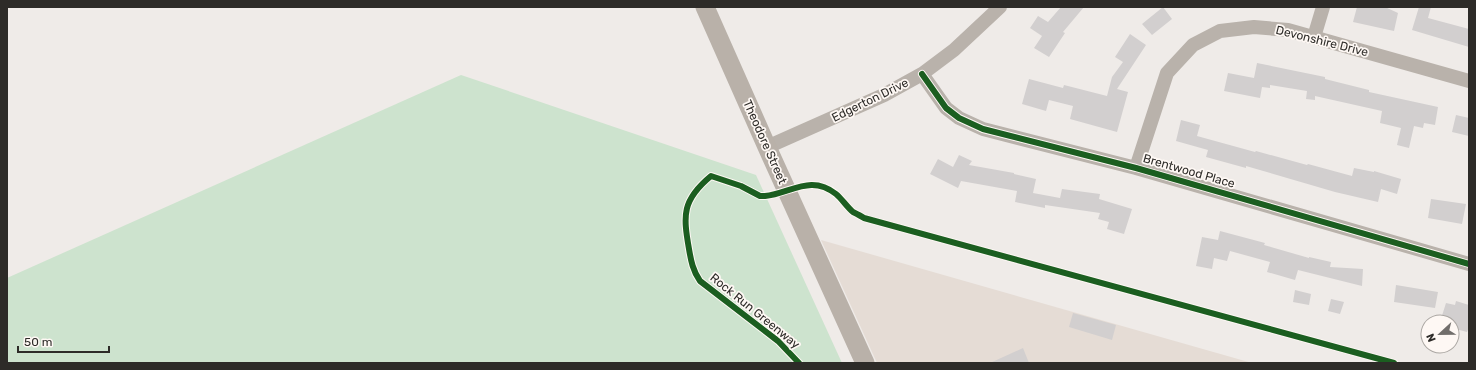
<svg xmlns="http://www.w3.org/2000/svg" width="1476" height="370" font-family="Rubik,sans-serif">
<rect width="100%" height="100%" fill="#efebe8"/>
<path fill="#e5dcd5" d="M821,240L1252,363H877Z"/>
<path fill="#cde3ce" d="M461,75L756,175L842,363H7V278Z"/>
<path fill="#d2cfcf" d="M1061,7H1084L1063,32L1065,33L1049,57L1034,48L1042,36L1030,28L1038,16L1048,22Z
M1163,7L1172,19L1152,35L1142,24Z
M1357,7H1385L1398,13L1394,31L1353,22Z
M1419,7H1431L1428,18L1469,29V47L1412,30Z
M1130,34L1146,45L1117,89L1128,92L1117,132L1070,119L1073,106L1049,100L1046,111L1022,104L1029,79L1063,88L1064,85L1107,96L1112,77L1123,62L1115,57Z
M1257,63L1325,77V79L1369,90V92L1438,107L1435,125L1424,123L1423,128L1414,126L1409,148L1397,145L1401,128L1380,123L1382,111L1315,96V100L1306,99L1307,91L1270,85V88L1262,87L1260,98L1224,91L1228,73L1254,78Z
M1456,115L1469,118V136L1452,132Z
M1181,120L1200,125L1197,136L1255,152L1256,151L1307,165L1308,164L1352,176L1354,168L1374,172V171L1401,179L1397,194L1381,189L1378,202L1335,192L1246,166V168L1206,157L1208,150L1176,141Z
M959,155L972,161L969,165L1014,173V174L1036,179L1033,193L1060,198L1062,189L1100,194L1099,199L1132,209L1124,234L1107,229L1109,222L1098,219L1100,213L1045,205V208L1015,202L1017,191L961,181L958,188L930,174L938,159L953,167Z
M1431,199L1466,204L1462,224L1428,218Z
M1220,231L1265,243L1264,245L1309,258V257L1331,262L1330,267L1363,269L1362,286L1298,270L1295,280L1267,272L1270,262L1230,251L1227,261L1214,258L1212,269L1196,266L1202,237L1218,240Z
M1396,285L1438,292L1435,308L1394,302Z
M1295,290L1311,294L1309,305L1293,302Z
M1331,299L1344,302L1340,314L1328,311Z
M1456,301L1469,305V327L1467,332L1452,328V322H1440L1446,303L1455,305Z
M1073,313L1116,325L1112,340L1069,327Z
M1023,348L1029,363H990Z"/>
<g fill="none" stroke-linecap="round" stroke-linejoin="round">
<path stroke="#b9b2ab" stroke-width="14" d="M1314,37L1323,7
M922,74L946,108L959,118L983,129L1136,168L1469,264
M767,147L884,95L922,74L954,50L1000,7
M1136,168L1167,73L1193,45L1220,31L1254,27L1288,30L1469,81"/>
<path stroke="#b9b1a9" stroke-width="19" d="M705,7L767,147L865,363"/>
<g stroke="#fef8f4" stroke-width="8">
<path id="cycleway" d="M922,74L946,108L959,118L983,129L1136,168L1469,264
M799,363L778,341L700,281C693,271 691,261 689,249C683,215 682,200 711,176L741,186L760,196H765C791,193 811,174 836,194C842,199 847,207 853,212C857,214 861,216 864,218L1394,363"/>
</g>
<use href="#cycleway" stroke="#1b5e20" stroke-width="6"/>
</g>
<g text-anchor="middle" dominant-baseline="central" stroke-width="3.5" stroke-linejoin="round" paint-order="stroke">
<g font-size="12" fill="#2d2b28" stroke="#fef8f4">
<text transform="translate(1322 41) rotate(14)">Devonshire Drive</text>
<text transform="translate(870 100) rotate(-26)">Edgerton Drive</text>
<text transform="translate(765 142) rotate(66)">Theodore Street</text>
<text transform="translate(1189 171) rotate(16)">Brentwood Place</text>
<text transform="translate(755 311) rotate(39)">Rock Run Greenway</text>
</g>
</g>
<rect width="1476" height="370" fill="none" stroke="#2d2b28" stroke-width="16"/>
<g transform="translate(1440 334) rotate(248)"><circle r="19" fill="#fef8f4" stroke="#aaa6a2"/>
<path d="M0-3L7 15L0 10L-7 15Z" fill="#716e6b"/>
<text y="-6" font-size="11" font-weight="bold" text-anchor="middle" fill="#2d2b28">N</text>
</g>
<path d="M18 346v6h91v-6" fill="none" stroke="#2d2b28" stroke-width="2"/>
<text x="24" y="346" font-size="12" fill="#2d2b28" stroke="#fef8f4" stroke-width="3" paint-order="stroke">50 m</text>
</svg>
